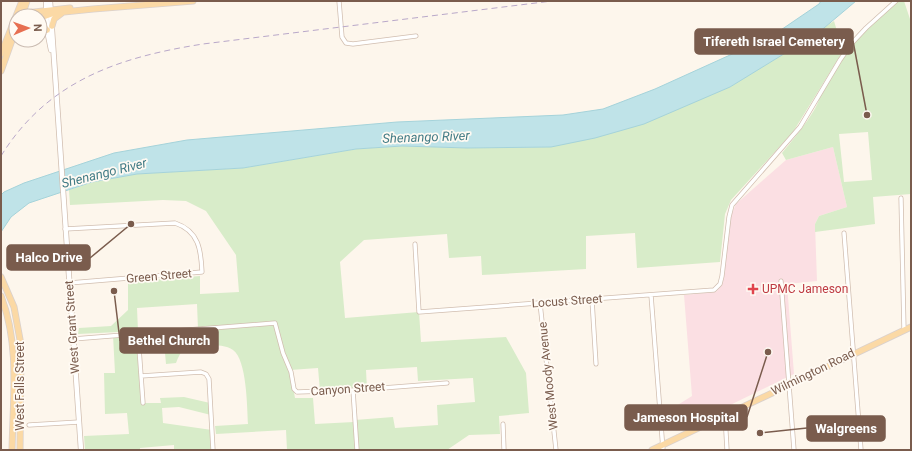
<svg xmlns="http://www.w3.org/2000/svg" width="912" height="451" font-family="Roboto,sans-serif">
<rect width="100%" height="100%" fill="#fdf6ec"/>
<path fill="#fbdfe3" d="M833,147L847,207L819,216L815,224L817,281L787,284L794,374L681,429L676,406L692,396L684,295L716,292L721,286L730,218L736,204L786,160Z"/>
<path fill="#d8ecc9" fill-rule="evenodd" d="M896,1H904L911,22V194L873,197L875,224L815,232V224L819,216L847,207L833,147L786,160L782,153C790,143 821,107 820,94L852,43ZM868,132L872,180L844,182L839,134Z
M834,21L843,51L793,132L731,200L725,214L720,262L637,268L635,233L586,236V269L482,275L481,256L449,258L447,234L364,240L340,262L345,318L419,312L421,342L506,337L526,373L529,413L499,416L500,434L469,435L447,450H287L286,430L216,434L215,426L248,424C247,407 247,360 233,350C225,344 209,345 200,345C185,344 181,350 176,363L166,364L163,331L198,329L197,304L137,308L138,331L78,334L79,328L111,326L128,310V282L200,276V294L239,292L236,255L206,211L186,201L163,200L70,205L69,190L93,182L137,174L243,168L356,149L402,146L467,148L551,147L730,87ZM417,367L418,381L473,378L475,402L437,405L438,425L395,428L393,417L355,420L354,422L315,424L313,398H295L290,370L318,368L320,391L367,389L366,370Z
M138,334L143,403H161L160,398L184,397L210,403L211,415L179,407L162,408L163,423L212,430L213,450H174V445L140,448V450H85L84,436L129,434L127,413L105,414L104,373H115L113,335Z"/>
<path fill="#bfe3e8" stroke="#a5d3da" d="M821,1H856L818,33L730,87L644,124L595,138L551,147L467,148L402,146L356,149L243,168L137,174L92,182L29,203L11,217L1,232V195L4,192L24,183L114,153L187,140L397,122L563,115L603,109L655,89L772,36L819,4Z"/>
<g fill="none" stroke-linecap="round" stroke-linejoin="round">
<g stroke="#d1beb0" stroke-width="5">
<path id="minor" d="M339,1L342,37L346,43L353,44L416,36
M901,198L904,330
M65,229L175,223C199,231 201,250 202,272L69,283
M844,233L861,450
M415,244L419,312L714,290L720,284L722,276L729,217L732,205L800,127L840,60L852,43L866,28L896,1
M781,281L794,450
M651,295L663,450
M592,300L596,364
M540,303L556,450
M138,334L143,403
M73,339L275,323L283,353L291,372L294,389L297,392L357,390L447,383
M141,376L201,372L206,374L209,379L213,450
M353,390L357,450
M725,415L727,450
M503,424L504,450
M29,425L79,422"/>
</g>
<g stroke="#d1beb0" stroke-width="6">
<path id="tertiary" d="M46,1L47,30L51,50
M50,1L81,450"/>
</g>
<g stroke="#dad1cd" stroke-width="7">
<path id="primary" d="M17,14L70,8
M22,16L27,1
M40,18L54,13L93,9L193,1
M40,23L47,30
M52,26L54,19L62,13
M1,54L22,1
M1,71L16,29
M1,277L14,307L21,345L20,450
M1,296C20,345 13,398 12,450
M652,450L911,327"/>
</g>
<use href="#minor" stroke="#fff" stroke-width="3.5"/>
<use href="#tertiary" stroke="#fff" stroke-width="4.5"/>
<use href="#primary" stroke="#fbd9a5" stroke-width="5.5"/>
<path stroke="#b9a8c9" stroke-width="1" stroke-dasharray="6 4" stroke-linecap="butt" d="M1,156C48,80 120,57 203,44L552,1"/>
</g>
<path fill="#e0444e" stroke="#fffaf3" stroke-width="1.5" d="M751 283h4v4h4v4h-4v4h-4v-4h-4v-4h4z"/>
<g text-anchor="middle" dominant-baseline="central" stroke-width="3.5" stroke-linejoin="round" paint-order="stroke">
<g font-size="12" fill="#7a5c4d" stroke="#fffaf3">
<text transform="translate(159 276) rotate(-5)">Green Street</text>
<text transform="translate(567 301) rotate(-4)">Locust Street</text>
<text transform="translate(72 327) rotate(-94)">West Grant Street</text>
<text transform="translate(813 372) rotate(-26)">Wilmington Road</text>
<text transform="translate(548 376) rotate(-96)">West Moody Avenue</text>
<text transform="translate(20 386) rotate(-90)">West Falls Street</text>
<text transform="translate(348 389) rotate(-4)">Canyon Street</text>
</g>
<g font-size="12" fill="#be3a42" stroke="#fffaf3" text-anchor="start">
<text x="762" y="289">UPMC Jameson</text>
</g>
<g font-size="13" font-style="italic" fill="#437c86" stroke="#fffaf3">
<text transform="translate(426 137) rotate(-2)">Shenango River</text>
<text transform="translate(104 173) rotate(-14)">Shenango River</text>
</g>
</g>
<path fill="none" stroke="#7a5c4d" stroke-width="1.5" d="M867 115L853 41M131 224L90 258M114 291L120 341M768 352L747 417M760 433L807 428"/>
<g fill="#7a5c4d" stroke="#fffaf3" stroke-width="1.5">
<circle cx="867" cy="115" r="4"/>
<circle cx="131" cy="224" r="4"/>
<circle cx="114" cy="291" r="4"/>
<circle cx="768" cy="352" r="4"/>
<circle cx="760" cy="433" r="4"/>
</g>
<g fill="#7a5c4d" stroke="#7a5c4d" stroke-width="1.5">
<rect x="695" y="29" width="158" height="25" rx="4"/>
<rect x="7" y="245" width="83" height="25" rx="4"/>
<rect x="120" y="328" width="98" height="25" rx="4"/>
<rect x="625" y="405" width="122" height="25" rx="4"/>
<rect x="807" y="416" width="78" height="25" rx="4"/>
</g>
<g font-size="13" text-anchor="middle" font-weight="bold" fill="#fff">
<text x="774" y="46">Tifereth Israel Cemetery</text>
<text x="49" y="262">Halco Drive</text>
<text x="169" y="345">Bethel Church</text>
<text x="686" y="422">Jameson Hospital</text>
<text x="846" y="433">Walgreens</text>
</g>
<rect width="912" height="451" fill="none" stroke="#7a5c4d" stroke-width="4"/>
<g transform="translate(28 28) rotate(88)"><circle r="19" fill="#fffaf3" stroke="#cabbb1"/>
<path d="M0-3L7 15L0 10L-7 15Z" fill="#e76f51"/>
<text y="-6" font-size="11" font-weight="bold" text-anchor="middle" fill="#7a5c4d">N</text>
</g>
</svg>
